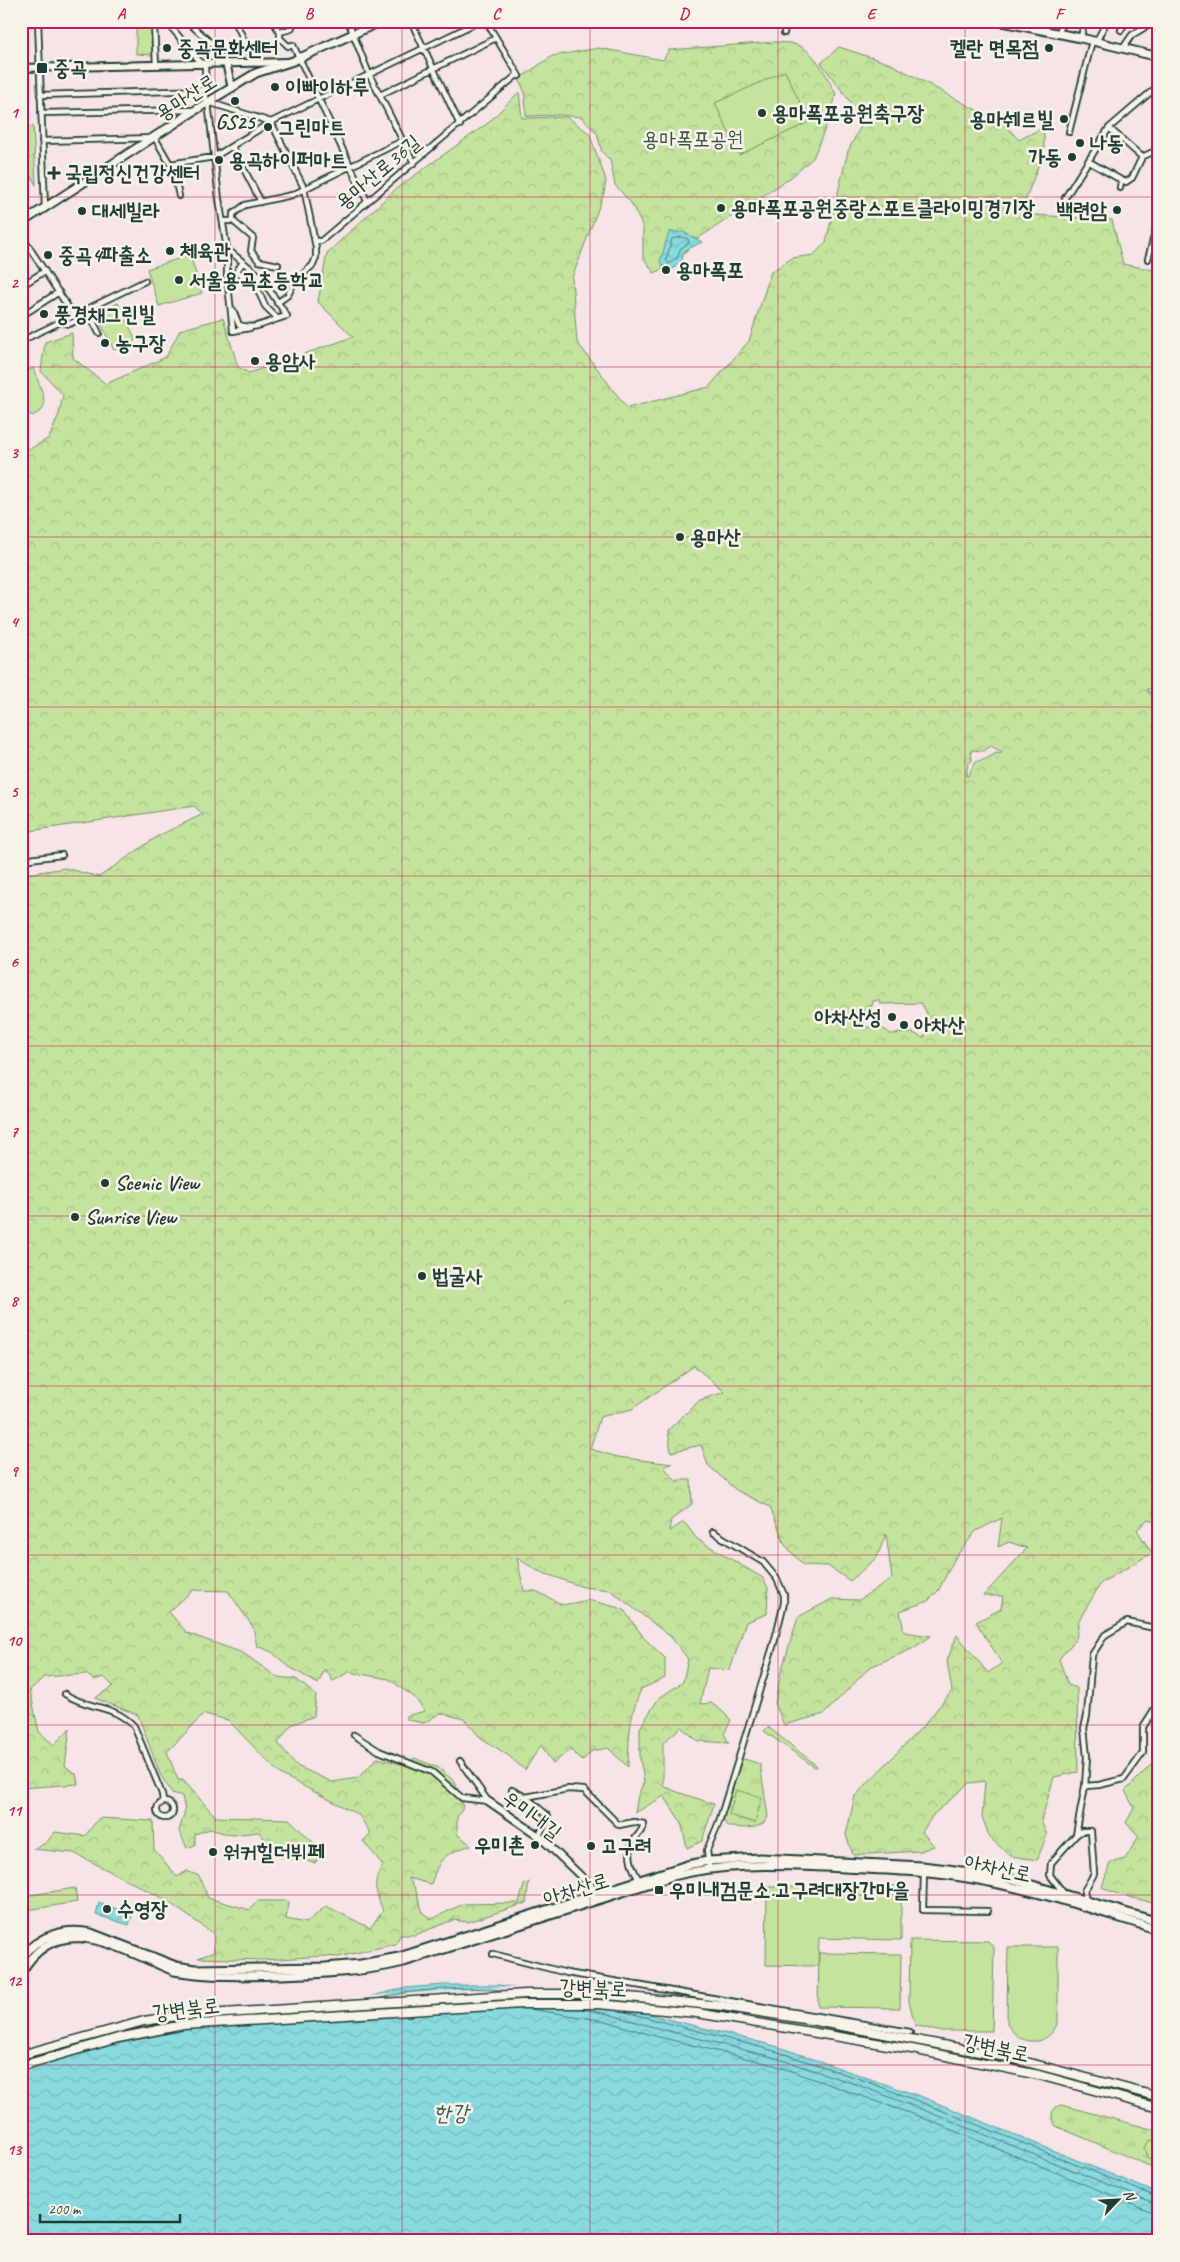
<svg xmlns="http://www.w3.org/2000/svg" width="1180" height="2262" font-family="Caveat,'Poor Story',sans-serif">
<defs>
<pattern id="grass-tufts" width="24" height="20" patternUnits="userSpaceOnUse" patternTransform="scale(1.25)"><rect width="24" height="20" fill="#c4e39c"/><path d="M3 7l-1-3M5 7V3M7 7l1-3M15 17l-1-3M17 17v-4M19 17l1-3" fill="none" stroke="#a8c487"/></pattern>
<pattern id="forest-crowns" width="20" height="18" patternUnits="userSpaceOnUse" patternTransform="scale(1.25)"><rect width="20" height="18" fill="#c4e39c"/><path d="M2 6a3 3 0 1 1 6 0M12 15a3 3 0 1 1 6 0" fill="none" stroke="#a8c487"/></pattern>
<pattern id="water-waves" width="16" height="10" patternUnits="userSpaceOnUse" patternTransform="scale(1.25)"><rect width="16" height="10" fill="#89dadf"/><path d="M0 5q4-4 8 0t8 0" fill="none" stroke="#76bcc0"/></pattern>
</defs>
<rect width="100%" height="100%" fill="#f6e4e6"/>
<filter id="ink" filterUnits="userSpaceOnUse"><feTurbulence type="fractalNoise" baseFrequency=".02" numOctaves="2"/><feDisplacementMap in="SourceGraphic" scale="10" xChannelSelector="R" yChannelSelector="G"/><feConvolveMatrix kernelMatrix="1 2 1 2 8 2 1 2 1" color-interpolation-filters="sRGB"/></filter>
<g filter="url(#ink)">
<path fill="url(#grass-tufts)" stroke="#729068" d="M33,125L36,185L25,165L29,161C30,150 21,143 21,132Z
M768,1727L817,1766L816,1768L764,1731Z
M744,1759L760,1764L768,1817C760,1832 742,1827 728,1827L723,1820L739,1763Z
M1061,2105L1159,2131V2170L1056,2126C1050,2118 1050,2108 1061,2105Z"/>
<path fill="url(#forest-crowns)" stroke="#729068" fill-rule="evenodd" d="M775,42C781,43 788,42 794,44C816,50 826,76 836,94L831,114L813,158L790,178L694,241L678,262L654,273L643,257V227L631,203L615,185L610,160L602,152L597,133L581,117L561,115L526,116L525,93L519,79L552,56L599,48L663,60L669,50Z
M839,47L891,64L1006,126L1019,140L1044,127V151L1020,214L1112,220L1123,264L1159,271V687L1147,689L1151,695H1159V1522L1148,1519L1137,1530L1152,1553L1101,1583L1079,1620L1076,1639L1059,1659L1068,1685L1077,1688L1078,1772L1054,1777L1041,1821L1047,1835L1037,1860L1011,1856L990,1838L982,1817L985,1781L969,1783L933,1815L922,1832L934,1846L920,1851L853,1855L846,1835L855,1796L923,1726L952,1691L947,1661L957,1635L988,1673L1002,1663L976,1622L1001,1609L1003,1596H983L1027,1548L1009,1542L998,1547L1002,1518L976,1531L955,1558L938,1591L928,1601L900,1611L904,1632L931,1636L912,1649L870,1667L824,1714L784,1725L775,1703L781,1672L798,1617L832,1599L859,1600L892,1578L886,1534L877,1557L850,1581L828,1566L803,1565L785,1545L770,1507L736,1490L708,1465L701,1445L671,1452L668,1430L700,1400L725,1392L694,1366L632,1409L600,1417L590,1449L618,1457L672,1464L664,1467L678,1483V1480H691L692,1504L671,1520L669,1531L684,1522L697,1539L763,1578L768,1588L767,1614L746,1622L730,1670L708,1668L700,1704L711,1703L723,1712L731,1720L724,1734L729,1743L698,1741L681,1727L663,1743V1786L680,1793L714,1804L702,1841L687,1848L681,1822L664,1796L635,1813L638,1795L644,1782L640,1758V1728L658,1699L683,1682L688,1659L671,1637L610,1590L583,1587L538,1571L517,1558L524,1591H536L563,1605L589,1600L623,1609L645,1639L665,1658V1678L641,1689C629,1718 629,1735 628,1767L608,1748L592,1751L582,1761L570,1749L553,1764L541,1745L525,1770L509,1756L480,1737L464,1719L440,1713L424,1723L408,1720L406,1716L425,1711L414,1697L389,1679L349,1672L333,1681L325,1669L318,1684L288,1666L272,1652L257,1646L253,1627L228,1591L193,1590L169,1612L187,1633L243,1653L277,1677L296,1679L316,1695L314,1716L291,1725L278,1743L297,1766L332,1782L358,1778L377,1758L406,1765L414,1758L439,1768L455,1782L463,1808L457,1817V1834L471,1845C442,1856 441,1855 431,1884L408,1878L415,1888L423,1913L432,1919L463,1904L519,1903L524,1885L529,1882L526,1903L468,1922L453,1920L415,1935H400L396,1944L338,1957L322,1956L264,1960L198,1958L214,1952V1934L164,1899L74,1853L33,1849L46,1843L55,1832L85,1836L99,1818L153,1821L154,1849L177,1877L187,1871L199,1876L208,1898L250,1910L257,1901H288L286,1919L306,1923L326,1906L370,1928L383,1911C376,1892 371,1883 383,1865L363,1841L371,1834L359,1815L280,1774L228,1720L204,1714L167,1752L178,1780H183L216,1817L289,1819L323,1852L315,1863L278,1856L259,1832L231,1835L210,1829L195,1834V1845L187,1848L179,1831L185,1811L182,1796L172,1793L160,1774L138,1715L95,1698L113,1686L104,1677L94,1680L86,1674L44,1677L30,1690L39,1732L54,1745L70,1728L65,1766L76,1774L78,1784L21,1788V875L65,868L99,877L158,836L203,814L194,806L30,831L21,828V443L30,449L49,438L59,414L63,395L41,371L45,342L72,333L73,358L106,384L166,357L180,330L223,318L238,367L249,373L353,337L318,302L327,253L397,188L488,123L519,92L522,118L567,117L589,133L606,180L604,193L572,278L577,342L627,408L709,387L749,341L771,272L792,258L814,255L826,242L848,151L864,120L821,63ZM991,746L1002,752L1000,754L996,753L984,760C975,759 972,767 969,775L966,776L968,764L972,761L971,750L984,751ZM879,1000L880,1004L921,1003C928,1015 934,1025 923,1038L913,1033L890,1034C884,1026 873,1027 863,1027L858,1018L859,1013L872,1006L873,1001Z
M1159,1718V1905C1140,1898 1119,1897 1102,1887L1110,1863L1125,1859L1139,1836L1126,1823L1134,1808L1125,1791L1156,1760L1154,1722Z"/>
<path fill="#c4e39c" stroke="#729068" d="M136,21H153V55L136,54Z
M785,71L809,122L739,155L715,103Z
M190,255L202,293L159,306L147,269Z
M118,303L136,340L114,350L96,314Z
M33,368C36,377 49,402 42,410C40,412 35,414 32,416L30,414L21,419V375Z
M736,1790L762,1797L755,1823L729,1815Z
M819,1884L901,1886V1940L819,1938L818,1966L766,1965L767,1887H819Z
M75,1888L77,1902L27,1910L25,1896Z
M910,1940L988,1941L994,1948L992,2031H937L915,2025L909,2001Z
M1008,1947H1058V2022C1048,2048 1019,2047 1007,2023Z
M819,1953L901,1954L900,2008L818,2007Z
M1159,2139V2164L1147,2157L1144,2148L1149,2141Z"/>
<path fill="url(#water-waves)" stroke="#5f9b9b" d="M669,232H683L702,242L684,251L682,260L673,269L666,270L660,262Z
M99,1902L132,1915L129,1925L96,1915Z
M442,1985H499L610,2002L660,2017L779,2047L925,2098L1159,2194V2241H21V2049L359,1999L405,1988Z"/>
<path fill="#f6e4e6" d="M520,1986L610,2000L657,2014L599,2008L528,2007L187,2029L154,2033L21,2070V2047L103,2025L184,2008Z"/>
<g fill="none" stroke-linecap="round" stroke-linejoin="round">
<path stroke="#497c78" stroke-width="1" d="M682,237L688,239L689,243L681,248L677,258L669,264L666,260L672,239Z
M381,1998C414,1989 468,1986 501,1990
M530,2009L606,2021L655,2036L774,2065L918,2116L1150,2211L1159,2212
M582,2009L608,2014L657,2028L776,2058L858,2085L921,2109L1159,2205
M622,2011L778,2052L860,2079L923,2103L1159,2198
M115,2044L170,2033"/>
<g stroke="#1f3d34" stroke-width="8">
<path id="street" d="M38,21L45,209
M166,21L202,64
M187,21L212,44L226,63
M235,21L254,62
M273,21L280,32V38L288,46L293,45L367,201
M348,21L369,74L414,163
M411,21L460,125
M486,21L519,76
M21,23H38
M1121,30L1126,21
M280,32L291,29L293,24L299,21
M784,33L786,21
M1058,34L1064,21
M1081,38L1084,21
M1096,42L1107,21
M1123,48L1132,35L1155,21
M205,64L206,104
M156,65L154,25L156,21
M40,95L205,90
M380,95L496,38
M41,113L194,110
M1109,128L1142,157
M1069,132L1092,41
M42,141L155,138L170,164L214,157L271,122L480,21
M232,146L261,202
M1088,161L1121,180
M176,163L179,177L175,178L179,196
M1120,188L1121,180L1126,182L1132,178L1142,157L1159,149
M1065,198L1109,128L1159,85
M224,221H233V214L245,205L292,195L402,141
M233,221L253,238L251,251L259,261L278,265
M21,235L74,316
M316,241H321L517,75
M227,249L260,276L287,316C269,320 258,331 239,325L233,310
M21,253L30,248
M1148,259L1159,217
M243,262L237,271L257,288L265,306L277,318
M21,286L45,271
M21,316L59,292
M61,322L69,324L87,316L92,319L99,333
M250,328L233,331L227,275V249L219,199L208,102L271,122L304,188L316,248V257L313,265L294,282L288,295L277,303
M21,341L145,281
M21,860L62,855
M65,1694C89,1710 111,1703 134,1726L162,1794L163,1802
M354,1735L379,1751L432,1772L462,1798L488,1801
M460,1761L488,1801
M1085,1786L1099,1785L1124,1779L1143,1753V1727L1159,1702
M512,1790L526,1797L548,1816L539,1836
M526,1797L568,1789L584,1790L619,1825L634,1822L644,1824C642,1832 637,1835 633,1842C626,1854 633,1871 640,1881
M157 1810a8 8 0 1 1 16 0a8 8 0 1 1-16 0Z
M1076,1835L1085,1786L1087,1757L1084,1728L1087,1716L1092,1655L1105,1635L1127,1622L1159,1629
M709,1868L707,1850L719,1822L774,1643L784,1603V1595L777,1579L763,1562L713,1532
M924,1872L923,1910L988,1911
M1065,1895L1050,1875L1051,1863L1076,1835L1082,1831H1091L1094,1874L1084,1891L1086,1901
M493,1954L567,1973L910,2032"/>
</g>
<g stroke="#1f3d34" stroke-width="10">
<path id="secondary" d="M226,63L232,88
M21,68L287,62
M488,1801L539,1836L591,1886L595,1898"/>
</g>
<g stroke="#1f3d34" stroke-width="11">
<path id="primary" d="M997,21L1081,38L1159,57
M21,223L208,102L256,73L293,61L382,21
M21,1957C39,1936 64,1927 91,1933L176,1966L195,1969L325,1967L361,1964L399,1957L687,1865L708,1861L760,1858L922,1866L948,1869L1012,1879L1159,1922
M21,1973C58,1907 122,1950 174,1971C209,1977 246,1976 281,1975C323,1974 364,1972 404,1962L673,1876C723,1863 772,1865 824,1867C876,1870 928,1870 979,1880C1040,1891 1100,1912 1159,1930"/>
</g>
<g stroke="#1f3d34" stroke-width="11">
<path id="highway" d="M21,2055L144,2021L177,2016L525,1994H597L722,2006L810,2020L1011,2058L1159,2097
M21,2066L118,2038L183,2025L522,2004H598L697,2013L912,2049L1039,2075L1159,2108"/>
</g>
<use href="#street" stroke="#f7f3e8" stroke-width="4.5"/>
<use href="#secondary" stroke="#f7f3e8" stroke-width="6"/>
<use href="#primary" stroke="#f7f3e8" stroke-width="7"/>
<use href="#highway" stroke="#f7f3e8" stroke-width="8"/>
</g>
</g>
<path fill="none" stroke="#c2185b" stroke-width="1" stroke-opacity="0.55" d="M215,21V2241M402,21V2241M590,21V2241M778,21V2241M965,21V2241M21,197H1159M21,367H1159M21,537H1159M21,707H1159M21,876H1159M21,1046H1159M21,1216H1159M21,1386H1159M21,1555H1159M21,1725H1159M21,1895H1159M21,2065H1159"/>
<g fill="#1f3d34" stroke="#f7f3e8" stroke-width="2">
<circle cx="167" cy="48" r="5"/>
<circle cx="1049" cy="48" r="5"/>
<rect x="36" y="62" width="12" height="12" rx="2.5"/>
<circle cx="275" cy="87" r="5"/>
<circle cx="235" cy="101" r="5"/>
<circle cx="762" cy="113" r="5"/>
<circle cx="1064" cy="119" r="5"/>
<circle cx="268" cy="127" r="5"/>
<circle cx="1080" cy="143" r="5"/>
<circle cx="1072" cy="157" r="5"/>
<circle cx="219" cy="160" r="5"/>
<path d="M51.5 165.5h5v5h5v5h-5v5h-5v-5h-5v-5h5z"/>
<circle cx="721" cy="208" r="5"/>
<circle cx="1117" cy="210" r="5"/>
<circle cx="82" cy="211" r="5"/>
<circle cx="170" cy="251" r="5"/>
<circle cx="48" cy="255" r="5"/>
<circle cx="666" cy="270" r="5"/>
<circle cx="179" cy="280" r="5"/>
<circle cx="44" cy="314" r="5"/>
<circle cx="105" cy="343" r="5"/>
<circle cx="255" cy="361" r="5"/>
<circle cx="680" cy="537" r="5"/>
<circle cx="892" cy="1017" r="5"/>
<circle cx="904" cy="1025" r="5"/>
<circle cx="105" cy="1183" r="5"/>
<circle cx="75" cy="1217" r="5"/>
<circle cx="422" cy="1276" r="5"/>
<circle cx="535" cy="1845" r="5"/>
<circle cx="591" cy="1846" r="5"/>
<circle cx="213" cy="1852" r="5"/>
<rect x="654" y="1885" width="10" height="10" rx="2.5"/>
<circle cx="107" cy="1909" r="5"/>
</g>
<g text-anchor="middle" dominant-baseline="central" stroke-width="5" stroke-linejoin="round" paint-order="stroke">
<g font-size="21" font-weight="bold" fill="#1f3d34" stroke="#f7f3e8" text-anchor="start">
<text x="177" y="48">중곡문화센터</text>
<text x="1039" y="48" text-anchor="end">켈란 면목점</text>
<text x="53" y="68">중곡</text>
<text x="285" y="87">이빠이하루</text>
<text x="772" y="113">용마폭포공원축구장</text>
<text x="1054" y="119" text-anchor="end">용마쉐르빌</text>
<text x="235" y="122" text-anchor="middle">GS25</text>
<text x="278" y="127">그린마트</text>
<text x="1090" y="143">나동</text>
<text x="1062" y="157" text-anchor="end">가동</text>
<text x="229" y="160">용곡하이퍼마트</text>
<text x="65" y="173">국립정신건강센터</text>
<text x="731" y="208">용마폭포공원중랑스포트클라이밍경기장</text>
<text x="1107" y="210" text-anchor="end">백련암</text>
<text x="92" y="211">대세빌라</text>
<text x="180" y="251">체육관</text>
<text x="58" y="255">중곡4파출소</text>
<text x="676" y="270">용마폭포</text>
<text x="189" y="280">서울용곡초등학교</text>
<text x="54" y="314">풍경채그린빌</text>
<text x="115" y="343">농구장</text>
<text x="265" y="361">용암사</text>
<text x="690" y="537">용마산</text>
<text x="882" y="1017" text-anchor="end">아차산성</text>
<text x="914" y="1025">아차산</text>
<text x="115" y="1183">Scenic View</text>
<text x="85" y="1217">Sunrise View</text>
<text x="432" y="1276">법굴사</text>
<text x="525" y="1845" text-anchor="end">우미촌</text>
<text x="601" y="1846">고구려</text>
<text x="223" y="1852">워커힐더뷔페</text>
<text x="669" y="1890">우미내검문소.고구려대장간마을</text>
<text x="117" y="1909">수영장</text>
</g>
<g font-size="21" fill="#1f3d34" stroke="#f7f3e8">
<text transform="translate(186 97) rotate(-33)">용마산로</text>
<text transform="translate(378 172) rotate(-40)">용마산로36길</text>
<text transform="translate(532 1815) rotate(37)">우미내길</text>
<text transform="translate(998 1868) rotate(12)">아차산로</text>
<text transform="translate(576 1889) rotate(-17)">아차산로</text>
<text transform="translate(593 1988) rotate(2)">강변북로</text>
<text transform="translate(186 2009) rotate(-7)">강변북로</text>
<text transform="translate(996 2048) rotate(12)">강변북로</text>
</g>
<g font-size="21" fill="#385644" stroke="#f7f3e8">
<text x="693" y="139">용마폭포공원</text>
</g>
<g font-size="22" font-style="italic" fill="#345c56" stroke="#f7f3e8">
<text x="451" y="2113">한강</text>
</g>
</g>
<rect width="1180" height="2262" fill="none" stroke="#f7f3e8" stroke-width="55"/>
<g transform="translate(1118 2200) rotate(65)" stroke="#f7f3e8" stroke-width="4" paint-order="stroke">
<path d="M0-4L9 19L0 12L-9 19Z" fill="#1f3d34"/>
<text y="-8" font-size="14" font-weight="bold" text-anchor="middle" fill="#1f3d34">N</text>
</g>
<path d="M40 2214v8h140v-8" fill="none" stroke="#1f3d34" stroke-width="2.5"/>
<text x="48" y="2214" font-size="15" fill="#1f3d34" stroke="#f7f3e8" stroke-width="4" paint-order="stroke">200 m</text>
<rect x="28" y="28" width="1124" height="2206" fill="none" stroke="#c2185b" stroke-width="2"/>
<g font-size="16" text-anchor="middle" font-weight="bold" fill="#c2185b">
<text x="121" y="19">A</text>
<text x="309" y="19">B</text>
<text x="496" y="19">C</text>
<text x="684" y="19">D</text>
<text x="871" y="19">E</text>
<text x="1059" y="19">F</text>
<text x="14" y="118">1</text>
<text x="14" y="288">2</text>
<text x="14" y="458">3</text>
<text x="14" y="627">4</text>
<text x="14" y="797">5</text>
<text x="14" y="967">6</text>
<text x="14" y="1137">7</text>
<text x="14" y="1306">8</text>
<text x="14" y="1476">9</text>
<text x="14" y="1646">10</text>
<text x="14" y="1816">11</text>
<text x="14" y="1986">12</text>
<text x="14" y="2155">13</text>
</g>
</svg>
